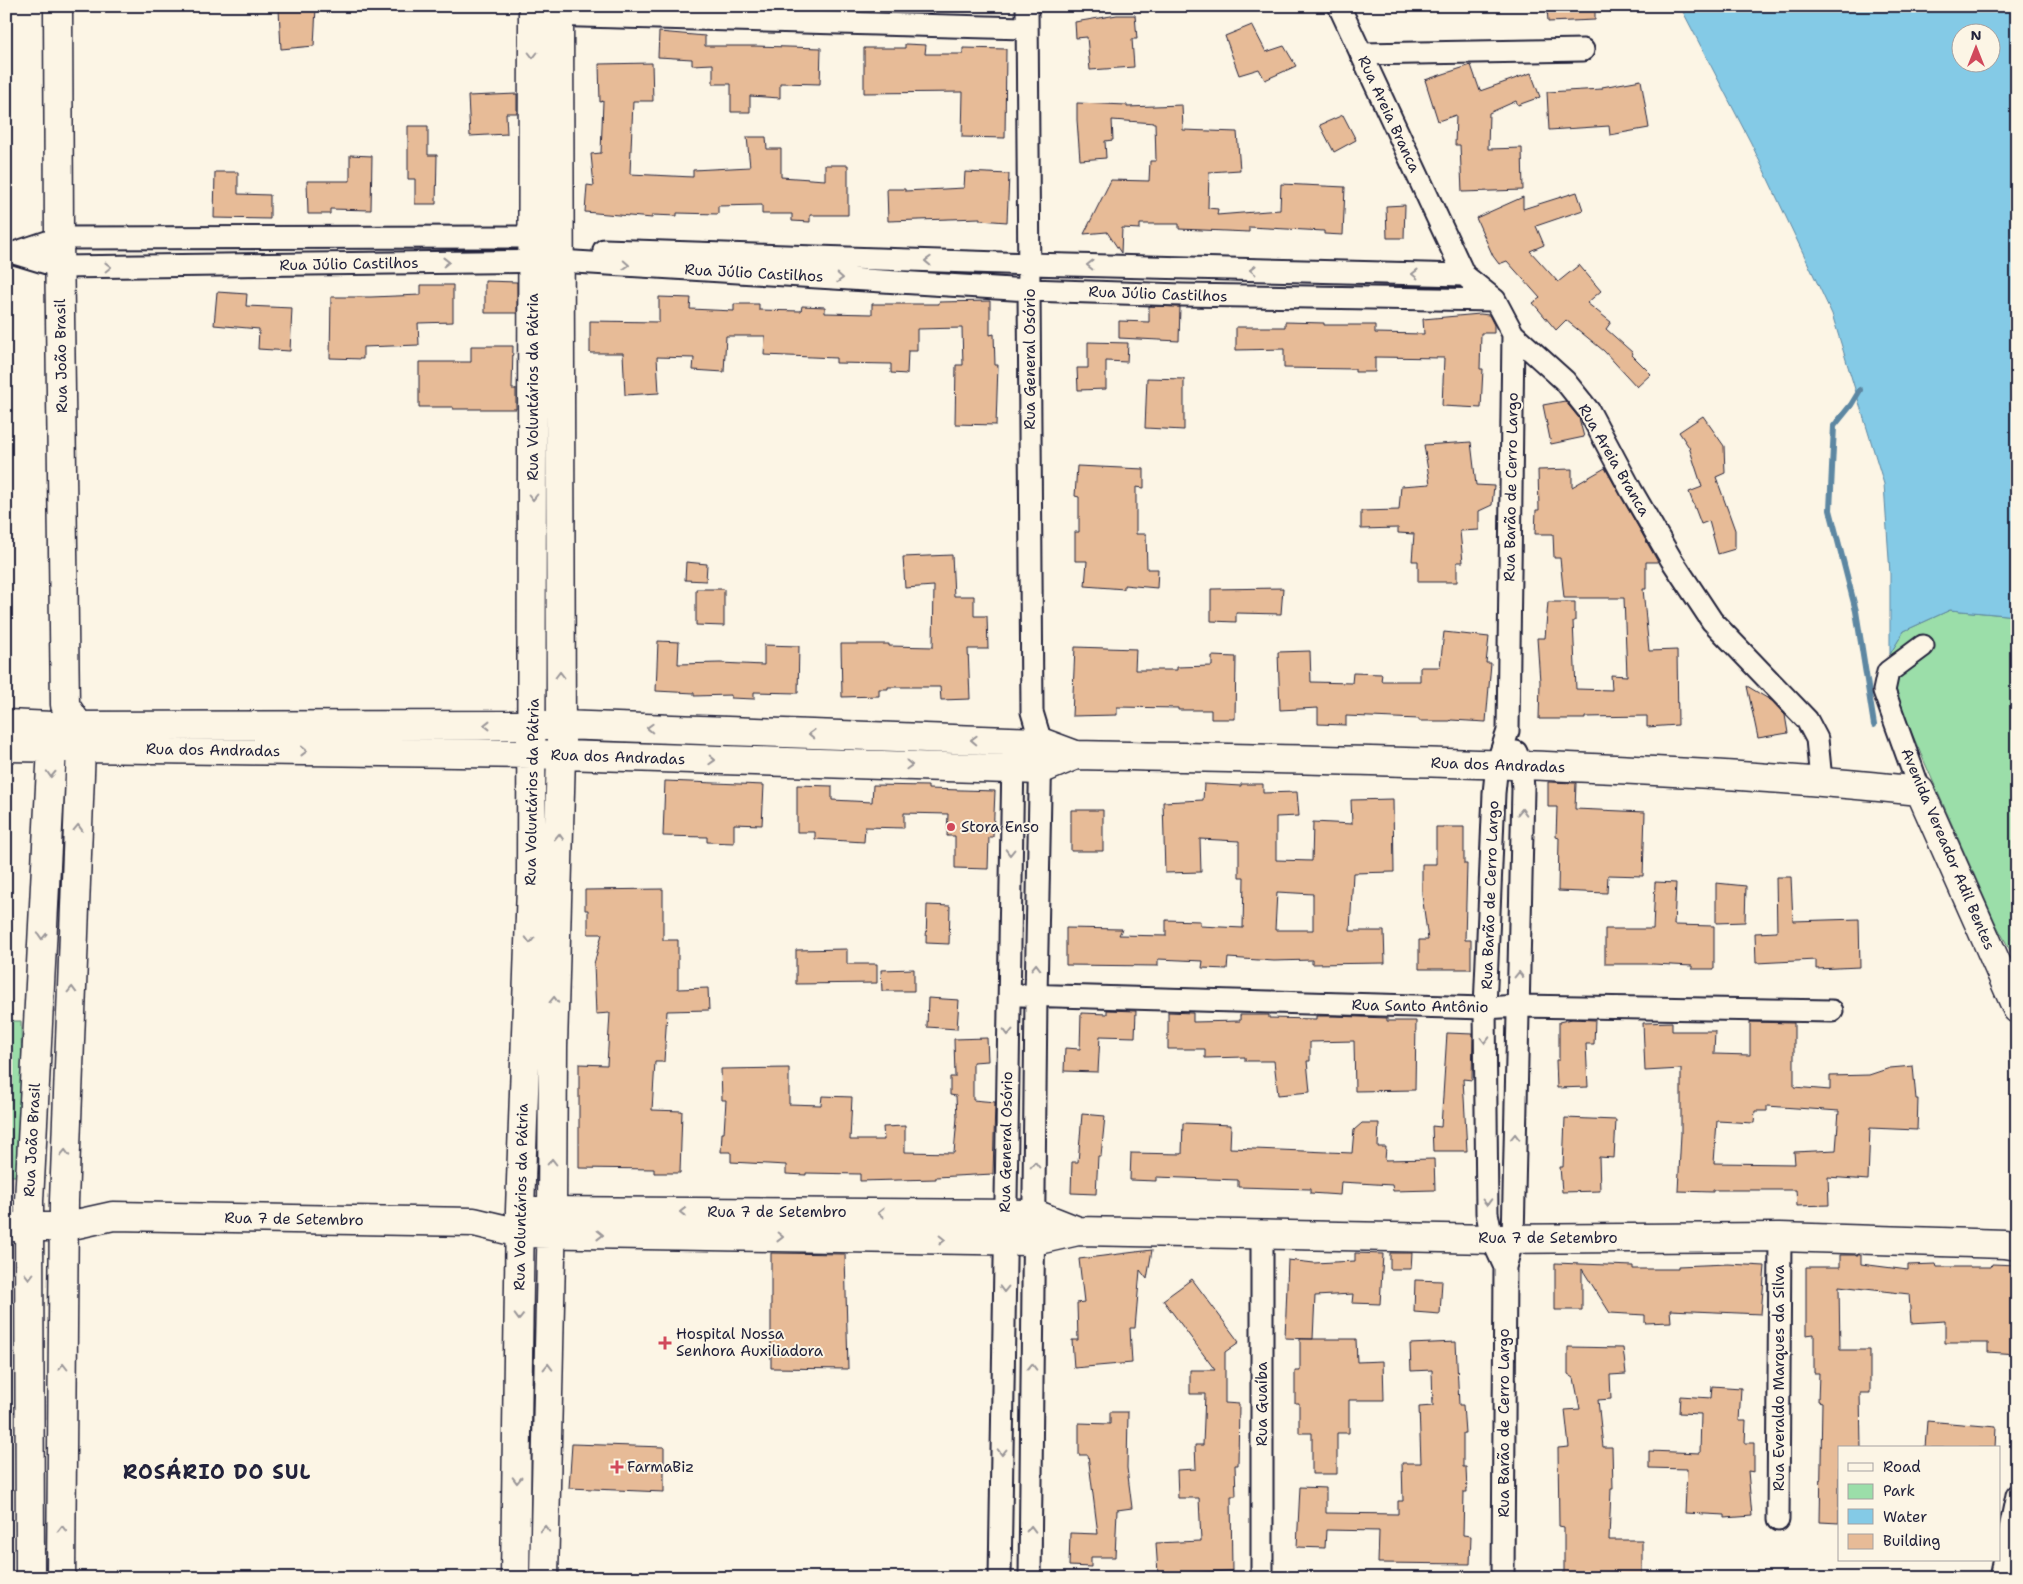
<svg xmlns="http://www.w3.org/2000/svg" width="2023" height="1584" font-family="'Shantell Sans',sans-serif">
<rect width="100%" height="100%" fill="#fcf5e5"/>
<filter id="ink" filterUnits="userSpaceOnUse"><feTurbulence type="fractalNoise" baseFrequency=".02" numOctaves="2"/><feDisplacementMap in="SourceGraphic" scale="10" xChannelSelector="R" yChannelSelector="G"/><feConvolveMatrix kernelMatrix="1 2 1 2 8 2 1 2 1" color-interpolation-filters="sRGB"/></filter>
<g filter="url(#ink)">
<path fill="#9bdea9" stroke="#5e8072" d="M1950,610L2017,616V963L1996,924L1894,693L1890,654L1904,631Z
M6,1021H21L23,1176H6Z"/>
<path fill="#84cae6" stroke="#5d87a2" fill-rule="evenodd" d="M1680,6H2017V616L1950,610L1904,631L1890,654V574L1884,484L1832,314L1751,143ZM1960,32H1990V62H1960Z"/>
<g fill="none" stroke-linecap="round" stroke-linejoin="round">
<path stroke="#5d87a2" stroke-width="6" d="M1860,390L1851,405L1834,426L1830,510L1856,611L1874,725"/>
</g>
<path fill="#e7bb97" stroke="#22223b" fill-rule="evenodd" d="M1547,6H1595V20L1548,22Z
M316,7L314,46L281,49L279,9Z
M1117,15H1135L1137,39H1132L1134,67L1090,70L1087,37L1076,38L1075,22Z
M1252,25L1266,52L1284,46L1296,66L1265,80L1259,69L1239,75L1225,36Z
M659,32L705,36V46H755L821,48L820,84L780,83V98L750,96V112H731V84H713V64L692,65V59L658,57Z
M905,44L926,45L925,54H963V48L1006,49L1005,138L962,137L963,92L864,93V48H905Z
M652,63L653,101H633L630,174L693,177V170L750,167L747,137H766L767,149H781V177L825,180V165H848V215H810V222L792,221V214H762V205L718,206V214L677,213V216L652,215V218L585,212L587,185L594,186L591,154L601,153L603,101L600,102L599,64Z
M1471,65L1480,91L1531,73L1540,97L1518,105L1516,101L1489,113L1488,149L1522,148L1523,190L1462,192L1460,145H1455L1456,115L1438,121L1425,80Z
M1641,80L1649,128L1610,135L1609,126L1549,130L1547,92L1602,89V87Z
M517,94V113H506L507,134L470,136L468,96Z
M1077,103L1127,105V107L1182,105L1183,130L1237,132L1240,170L1209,172L1208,208L1218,209L1217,215L1280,210L1281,184L1345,187L1343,235L1324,234V231L1249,227V232L1179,229V224H1140V229L1122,228L1121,253L1107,232L1084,234L1111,180L1149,181L1150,161H1156L1155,123L1112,120L1113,140L1105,141L1106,158L1080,160L1077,120Z
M1343,115L1356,140L1334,152L1320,125Z
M408,126H428V155H437L436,204H415V179H408Z
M350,155L372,156L371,210L330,209V214H308L307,181H350Z
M215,172H238V194L270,195V219L214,218Z
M965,172L1009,174L1007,222L980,220V218L888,221L887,189H905V191L964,188Z
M1577,192L1583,210L1536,226L1544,245L1530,251L1558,282L1579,265L1601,291L1587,303L1611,322L1606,329L1633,353L1632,355L1651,374L1637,387L1604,351L1566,320L1556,330L1533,303L1540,298L1507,261L1499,264L1493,256L1476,218L1523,197V209Z
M1405,205L1404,238H1387L1386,206Z
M485,281L517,282V313H485Z
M421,285H453V322L418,323L419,345L363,347V359L330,358L331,297H371L421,295Z
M217,292L247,294L246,306L292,308L290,351L258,349L259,329L214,325Z
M659,297L691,298L690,309L734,311V304H759V310L801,311L802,306L825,307V313L872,314V304H939V302L990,301V335L994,334L995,365H998L996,425L955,424L956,365H963L962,328L917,329V351H908L907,374L891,373V364L836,363V358L764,355L765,336H726L724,372L693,370L694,358L657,357L659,393L625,395L623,353H590V321L659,322Z
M1149,306L1180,307L1179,341L1119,338V321L1149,322Z
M1480,314L1489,315L1494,325V333H1481L1480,369H1483L1481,408L1442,406L1444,358L1375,357V372H1355V369L1284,368V349L1236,350V327H1285V322L1324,323V325H1375V333L1424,334L1423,319Z
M1088,342L1128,343L1127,362L1106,361V389L1078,390L1077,368H1088Z
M471,346H513L512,389H516V409H453V407H419V362H471Z
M1147,378L1184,379V430L1145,428Z
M1565,401L1579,418L1584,437L1551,444L1543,405Z
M1703,416L1724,446L1725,473L1716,477L1735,530V549L1718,554L1709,521L1701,524L1689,492L1702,487L1689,447L1679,432Z
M1471,442L1476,485L1494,486L1492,505L1479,511V530L1460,531L1463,562H1457V582H1418V561H1412L1414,534L1398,533V528L1361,529V511L1399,510L1401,486L1430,484L1424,445Z
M1077,466L1144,469V488L1136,487V534H1146L1147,569H1158L1157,588L1124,585V589L1085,586L1087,561H1075V532H1079V497L1075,496Z
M1605,468L1658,562H1646V589H1643L1649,651L1677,650L1678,725L1647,727V716L1585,717V719H1539L1540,682L1537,638H1545L1548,602H1575V621H1573L1576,689L1612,690L1611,675L1627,676L1624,598H1564L1560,558H1554L1553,534H1535L1536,510H1539L1538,470L1572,469V487Z
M952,555L954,596H974V616H987L988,649H968L970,699L941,700L940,687H888V689H879V696L842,697L841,644H889V646L933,647L934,586L905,588L903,557Z
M686,562L707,564L706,581L685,580Z
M1283,588L1281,614L1236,613V622L1211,621V589Z
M696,589H724V626L696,625Z
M1444,632L1489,637L1486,663H1491L1486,722L1451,720L1450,721H1419V719L1346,716V725L1318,724V708L1280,710L1278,652L1310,651L1311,682L1352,683L1353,673L1382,674L1381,681H1420V667H1440Z
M658,641L679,642L678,664L720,663L764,665V645L799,646L798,693L754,692V699L731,698V695L694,696V693L656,691Z
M1075,647L1136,649L1135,670H1177V667L1212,666V656L1236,657L1235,719H1211V710H1178V708L1117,707V715L1072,716Z
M1747,686L1772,701L1785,715L1788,733L1758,738Z
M665,781L764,785L762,825L734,824V843L707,842V837L663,836Z
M1548,782L1576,783L1575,809L1645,812L1643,876L1608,875L1607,893L1558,891L1559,838L1556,837L1557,807H1548Z
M1204,784L1241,786V784H1263V793L1297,792L1299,816L1276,817V860L1312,861L1313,822L1352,824L1351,800L1393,799L1394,872L1353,873L1350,931H1384L1385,963L1312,964V960L1274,961L1228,958L1227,969L1202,968L1203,961L1158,959V966L1066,965V928L1122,929L1119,935L1166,936V920L1200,921V926L1243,928L1244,877H1239V841L1200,839L1201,872L1165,873L1163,802L1203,800ZM1277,892L1313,894V930H1275Z
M797,785L832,786V800L872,802L873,785L928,786V789L995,791L993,837H989L988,869L955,868V836H947L948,814L904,813V828L865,827L864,842L815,839V832H797Z
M1071,810H1103V851H1071Z
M1436,827H1464V864H1467L1465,940H1471V969H1419V940H1428L1422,894V864H1436Z
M1776,877H1791L1793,921L1859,919L1860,967L1816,969V960L1756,963L1755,933L1777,932Z
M1655,882L1676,883L1674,925L1714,926V969H1692V966L1653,964H1605V929H1653Z
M1716,883L1746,886L1745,922L1716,923Z
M663,889V940H678V989L708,988L709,1010L667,1011L664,1062H655L652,1110L682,1111L680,1173H654V1169L579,1168V1064L607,1065L610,1013L596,1014L594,964L602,934H588V910H585V890Z
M927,905L950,906L949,944L926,943Z
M847,949V964H877V983L796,984V950Z
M914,969V991H882L881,970Z
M928,998L959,1000L957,1029L927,1027Z
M1107,1010L1136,1011L1135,1037L1100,1036L1098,1072L1064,1071L1065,1048L1080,1049L1081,1013L1107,1014Z
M1168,1012L1193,1013V1022L1240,1021V1015H1269V1018L1316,1019V1016H1334L1387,1018V1021H1416L1415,1090L1355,1091L1354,1041L1310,1042V1061H1307L1310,1092L1278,1095L1274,1061H1245V1057L1205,1058V1049H1168Z
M1572,1019L1595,1020L1594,1044H1586L1588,1087L1557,1088L1556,1060H1559V1022Z
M1672,1022V1031H1715L1714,1054L1750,1055V1022L1794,1023V1087L1830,1090V1076L1869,1075L1890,1068L1913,1066L1916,1099H1918L1917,1130L1870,1128L1868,1180L1828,1177L1829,1205L1797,1206L1796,1190H1713V1192L1678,1191L1681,1134V1069L1645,1071L1643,1023ZM1767,1106L1839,1111L1836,1150L1794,1152L1795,1164L1714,1163L1717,1121L1754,1123L1755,1111H1767Z
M1447,1033L1473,1034L1472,1080L1463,1079L1467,1151H1433L1432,1126L1441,1127Z
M987,1038L988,1061L973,1062V1100L995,1102L993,1174L936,1177V1179L860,1181V1174L806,1173V1175L786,1174V1165L731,1162V1152H721L722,1133H724L726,1100H722L721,1069L789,1068V1104L821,1105L822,1096L852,1097L850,1140H884L883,1127L905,1126V1152L954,1153L957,1118L956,1096L950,1095V1077H955L954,1039Z
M1082,1114L1105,1116L1101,1156H1098L1096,1194L1071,1193L1072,1162H1078Z
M1565,1118L1616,1120L1614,1158L1599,1157L1600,1191L1562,1192L1560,1167H1563Z
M1183,1123L1231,1125L1230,1148L1352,1153L1354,1130L1362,1123H1379L1378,1147H1386L1385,1160L1434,1159L1435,1190L1393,1191L1392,1185L1341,1182L1340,1195L1310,1193V1189L1238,1187V1180L1156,1177V1181L1130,1180L1131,1153L1182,1154Z
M1152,1250L1147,1279L1140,1270L1135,1328H1130L1132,1363L1074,1368L1072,1340H1078L1077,1303L1084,1302L1079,1259Z
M771,1253L845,1254L848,1369L771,1368Z
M1355,1253L1383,1254L1380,1304L1352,1303L1353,1294L1315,1296L1313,1339L1285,1338L1288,1260L1314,1263L1355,1261Z
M1390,1253H1412L1411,1269H1390Z
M1840,1255H1861V1264L1908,1270V1265L1936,1264L1937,1267H1991L1992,1264L2017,1265V1354L1988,1352V1343H1945V1321L1911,1323L1909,1294L1839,1286L1840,1350H1870V1393H1860L1861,1448H1839V1523L1820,1522L1822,1402L1818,1401L1819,1373H1814V1334L1806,1335V1267H1840Z
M1555,1263L1633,1266V1269H1678V1266L1728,1264L1765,1266L1761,1314L1670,1310L1671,1322L1645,1323V1315L1610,1313L1582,1269V1310H1555Z
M1192,1279L1239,1342L1225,1352V1403L1239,1404L1238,1465H1235L1236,1496H1231L1232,1571L1158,1574L1156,1543L1201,1541L1199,1498H1178L1177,1470L1196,1469L1195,1445H1203L1205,1394H1190V1370H1215L1163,1300Z
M1415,1280L1442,1281L1440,1314L1414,1312Z
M1300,1339H1356L1357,1362L1383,1361L1384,1400H1349V1433H1337V1474H1312V1433H1299V1403H1295V1371H1300Z
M1456,1342L1459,1405H1463L1465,1433H1463V1467H1466L1467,1492H1464L1463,1535L1471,1536L1470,1564L1378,1563L1379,1531L1326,1530L1325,1548L1297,1547L1300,1487L1326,1488V1513L1398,1514V1501H1403L1402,1463H1421L1419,1407L1433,1406L1432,1370L1411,1371L1410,1344Z
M1568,1347L1623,1348L1626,1374L1610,1375L1611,1399L1598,1400L1603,1447H1612L1613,1489H1611L1609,1540H1642V1576L1618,1575V1578H1564V1527L1559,1526L1558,1448L1569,1447L1565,1410L1580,1409L1574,1378L1568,1374Z
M1712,1386L1741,1388L1739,1421H1746L1745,1443H1754V1472L1748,1471L1752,1516L1725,1518V1515L1685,1513L1687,1469L1649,1468V1451L1700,1453L1701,1414L1679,1413L1680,1396L1711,1398Z
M1110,1412H1128L1127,1468L1132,1508L1117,1510L1115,1557H1091V1567L1069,1566L1070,1533L1098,1534L1088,1455H1079V1423L1110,1424Z
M1927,1421L1996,1427L1995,1448H1925Z
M572,1444L664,1447V1492L569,1488Z"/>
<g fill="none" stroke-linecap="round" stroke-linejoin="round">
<g stroke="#22223b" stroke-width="25">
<path id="street" d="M1027,6L1032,712L1041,742L1036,996L1030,1578
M1339,6L1464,275L1495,300L1513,334L1565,381L1589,411L1631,490L1671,559L1712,621L1807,720L1817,739L1821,780
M544,15L1026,28
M1361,54L1583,50
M604,250L1030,264L1464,275
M6,253H14L60,267L559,261L1029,290L1182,295L1495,300
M14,253L59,238L533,237L545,242
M1920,791L1884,691L1888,672L1923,646
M1021,995L1485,1008L1518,1006L1832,1011
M1262,1234V1575
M1505,1267L1492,1239L1487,1213L1485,1008L1494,793L1497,764L1508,731L1513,334
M1778,1520L1780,1237
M1000,1578L1013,755
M1503,1578L1505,1267L1513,1239L1523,788L1521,765L1516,752
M2000,1578L2017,1495"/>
</g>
<g stroke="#22223b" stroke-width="31">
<path id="secondary" d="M58,6L59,238L65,705L78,725L81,747L64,1201L61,1578
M6,724L53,726L561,725L1041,742L1076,755C1357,761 1640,762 1920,791L2017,1009
M6,747L531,754L1040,770L1076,755
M535,1211L1035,1214L1078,1231
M6,1227H63L113,1216L474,1222L520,1233L1034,1241L1078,1231L1492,1239L1780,1237L2005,1244L2017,1246
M30,1578L29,1201L53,728
M515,1578L520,1210L531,886L533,6
M544,1578L552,1211L553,1047L561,755L559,6"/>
</g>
<use href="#street" stroke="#fcf5e5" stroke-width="21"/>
<use href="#secondary" stroke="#fcf5e5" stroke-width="28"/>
</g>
<defs><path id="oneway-chevron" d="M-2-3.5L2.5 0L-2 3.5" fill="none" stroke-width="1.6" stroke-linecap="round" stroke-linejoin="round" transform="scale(1.25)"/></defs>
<g stroke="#9a9698">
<use href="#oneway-chevron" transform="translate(533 55) rotate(90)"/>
<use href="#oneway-chevron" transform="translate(928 261) rotate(-178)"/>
<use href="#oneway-chevron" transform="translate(446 262) rotate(-1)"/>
<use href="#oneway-chevron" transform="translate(626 265) rotate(3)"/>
<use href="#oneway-chevron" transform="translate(1090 265) rotate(-179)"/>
<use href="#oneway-chevron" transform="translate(108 267) rotate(-1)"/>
<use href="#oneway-chevron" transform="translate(1253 270) rotate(-179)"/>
<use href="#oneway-chevron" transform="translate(1415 274) rotate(-179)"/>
<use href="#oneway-chevron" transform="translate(840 278) rotate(3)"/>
<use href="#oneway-chevron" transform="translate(533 497) rotate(90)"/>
<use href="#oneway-chevron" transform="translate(560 675) rotate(-90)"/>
<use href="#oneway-chevron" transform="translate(487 725) rotate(180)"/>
<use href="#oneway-chevron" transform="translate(650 728) rotate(-178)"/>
<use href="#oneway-chevron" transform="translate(812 734) rotate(-178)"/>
<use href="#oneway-chevron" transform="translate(974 740) rotate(-178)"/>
<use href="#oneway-chevron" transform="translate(304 751) rotate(1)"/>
<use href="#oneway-chevron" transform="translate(712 760) rotate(2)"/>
<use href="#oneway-chevron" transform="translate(909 765) rotate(2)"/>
<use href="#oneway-chevron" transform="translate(51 774) rotate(93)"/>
<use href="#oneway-chevron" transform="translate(1522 812) rotate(-89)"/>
<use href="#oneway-chevron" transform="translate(78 828) rotate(-88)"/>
<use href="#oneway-chevron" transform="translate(559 837) rotate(-88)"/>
<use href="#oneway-chevron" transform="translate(1010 852) rotate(91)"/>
<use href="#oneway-chevron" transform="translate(42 936) rotate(93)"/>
<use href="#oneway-chevron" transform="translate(530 940) rotate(92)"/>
<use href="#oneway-chevron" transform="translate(1036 967) rotate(-89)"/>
<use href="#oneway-chevron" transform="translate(1519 975) rotate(-89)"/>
<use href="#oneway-chevron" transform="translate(72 990) rotate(-88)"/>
<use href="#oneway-chevron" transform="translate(554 1000) rotate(-88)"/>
<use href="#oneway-chevron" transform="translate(1008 1032) rotate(91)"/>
<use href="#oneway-chevron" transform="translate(1485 1040) rotate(89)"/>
<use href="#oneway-chevron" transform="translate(1515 1137) rotate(-89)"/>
<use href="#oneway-chevron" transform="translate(65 1153) rotate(-88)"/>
<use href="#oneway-chevron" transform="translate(552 1162) rotate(-90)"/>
<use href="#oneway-chevron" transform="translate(1035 1165) rotate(-90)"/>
<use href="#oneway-chevron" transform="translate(1487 1202) rotate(89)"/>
<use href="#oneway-chevron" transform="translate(683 1212) rotate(-180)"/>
<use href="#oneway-chevron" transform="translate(881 1213) rotate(-180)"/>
<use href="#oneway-chevron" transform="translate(600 1235) rotate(1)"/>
<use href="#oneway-chevron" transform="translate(780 1237) rotate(1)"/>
<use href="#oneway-chevron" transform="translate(942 1240) rotate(1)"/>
<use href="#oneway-chevron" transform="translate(29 1276) rotate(90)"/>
<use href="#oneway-chevron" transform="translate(1004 1289) rotate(91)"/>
<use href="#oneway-chevron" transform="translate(519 1317) rotate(91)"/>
<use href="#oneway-chevron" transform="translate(63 1367) rotate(-90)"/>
<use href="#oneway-chevron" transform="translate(548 1367) rotate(-89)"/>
<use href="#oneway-chevron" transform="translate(1032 1367) rotate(-89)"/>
<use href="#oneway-chevron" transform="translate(1002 1452) rotate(91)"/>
<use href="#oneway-chevron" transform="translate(517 1480) rotate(91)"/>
<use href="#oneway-chevron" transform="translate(62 1529) rotate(-90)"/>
<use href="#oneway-chevron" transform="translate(545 1529) rotate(-89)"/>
<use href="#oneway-chevron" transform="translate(1031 1529) rotate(-89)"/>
</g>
</g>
<g fill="#d1495b" stroke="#fcf5e5" stroke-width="2">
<circle cx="951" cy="827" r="5"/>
<path d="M662.5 1335.5h5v5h5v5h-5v5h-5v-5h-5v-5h5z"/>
<path d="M614.5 1459.5h5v5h5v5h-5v5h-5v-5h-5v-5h5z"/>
</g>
<g text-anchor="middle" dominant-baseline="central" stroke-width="4" stroke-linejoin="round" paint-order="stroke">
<g font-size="15" fill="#22223b" stroke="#fcf5e5">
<text transform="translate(1389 114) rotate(65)">Rua Areia Branca</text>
<text transform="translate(349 264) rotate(-1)">Rua Júlio Castilhos</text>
<text transform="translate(754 273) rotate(3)">Rua Júlio Castilhos</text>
<text transform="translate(1158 294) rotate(2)">Rua Júlio Castilhos</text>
<text transform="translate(61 356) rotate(-91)">Rua João Brasil</text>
<text transform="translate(1030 359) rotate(-90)">Rua General Osório</text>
<text transform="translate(533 387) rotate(-90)">Rua Voluntários da Pátria</text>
<text transform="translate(1614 460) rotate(60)">Rua Areia Branca</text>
<text transform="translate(1511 487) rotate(-89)">Rua Barão de Cerro Largo</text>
<text transform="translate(213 750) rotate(1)">Rua dos Andradas</text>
<text transform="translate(618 757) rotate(2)">Rua dos Andradas</text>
<text transform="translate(1498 765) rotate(2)">Rua dos Andradas</text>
<text transform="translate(532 792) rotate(-89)">Rua Voluntários da Pátria</text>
<text transform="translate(1948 849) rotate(67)">Avenida Vereador Adil Bentes</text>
<text transform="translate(1490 895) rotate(-88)">Rua Barão de Cerro Largo</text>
<text transform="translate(1420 1006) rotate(1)">Rua Santo Antônio</text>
<text transform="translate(32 1140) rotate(-87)">Rua João Brasil</text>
<text transform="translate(1006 1142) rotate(-89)">Rua General Osório</text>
<text transform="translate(521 1197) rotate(-89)">Rua Voluntários da Pátria</text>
<text x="777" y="1212">Rua 7 de Setembro</text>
<text transform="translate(294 1219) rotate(1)">Rua 7 de Setembro</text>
<text x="1548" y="1238">Rua 7 de Setembro</text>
<text transform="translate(1779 1378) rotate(-90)">Rua Everaldo Marques da Silva</text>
<text transform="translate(1262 1404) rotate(-90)">Rua Guaíba</text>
<text transform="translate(1504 1423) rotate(-90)">Rua Barão de Cerro Largo</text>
</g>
<g font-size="15" fill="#22223b" stroke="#fcf5e5" text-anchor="start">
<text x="961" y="827">Stora Enso</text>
<text x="676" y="1334">Hospital Nossa<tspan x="676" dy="17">Senhora Auxiliadora</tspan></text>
<text x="627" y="1467">FarmaBiz</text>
</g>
<g font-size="20" font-weight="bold" letter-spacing="1" fill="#22223b" stroke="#fcf5e5">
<text x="217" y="1472">ROSÁRIO DO SUL</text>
</g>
</g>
<rect width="2023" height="1584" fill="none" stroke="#fcf5e5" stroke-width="25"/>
<rect x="12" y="12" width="1998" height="1559" fill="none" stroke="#22223b" stroke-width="2" filter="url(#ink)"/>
<rect x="1838" y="1446" width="162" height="115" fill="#fcf5e5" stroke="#a5a1a1"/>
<rect x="1848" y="1463" width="25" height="8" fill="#fcf5e5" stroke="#a5a1a1"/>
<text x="1883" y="1472" font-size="15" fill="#22223b">Road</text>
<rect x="1848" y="1484" width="25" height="15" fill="#9bdea9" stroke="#a5a1a1"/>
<text x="1883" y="1496" font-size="15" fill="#22223b">Park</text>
<rect x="1848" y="1509" width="25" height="15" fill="#84cae6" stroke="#a5a1a1"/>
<text x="1883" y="1522" font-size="15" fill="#22223b">Water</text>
<rect x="1848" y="1534" width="25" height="15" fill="#e7bb97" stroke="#a5a1a1"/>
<text x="1883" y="1546" font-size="15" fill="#22223b">Building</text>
<g transform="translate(1976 48)"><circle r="24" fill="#fcf5e5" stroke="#a5a1a1"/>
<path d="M0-4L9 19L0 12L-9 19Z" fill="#d1495b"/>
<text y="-8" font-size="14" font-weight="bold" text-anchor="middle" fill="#22223b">N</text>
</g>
</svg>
